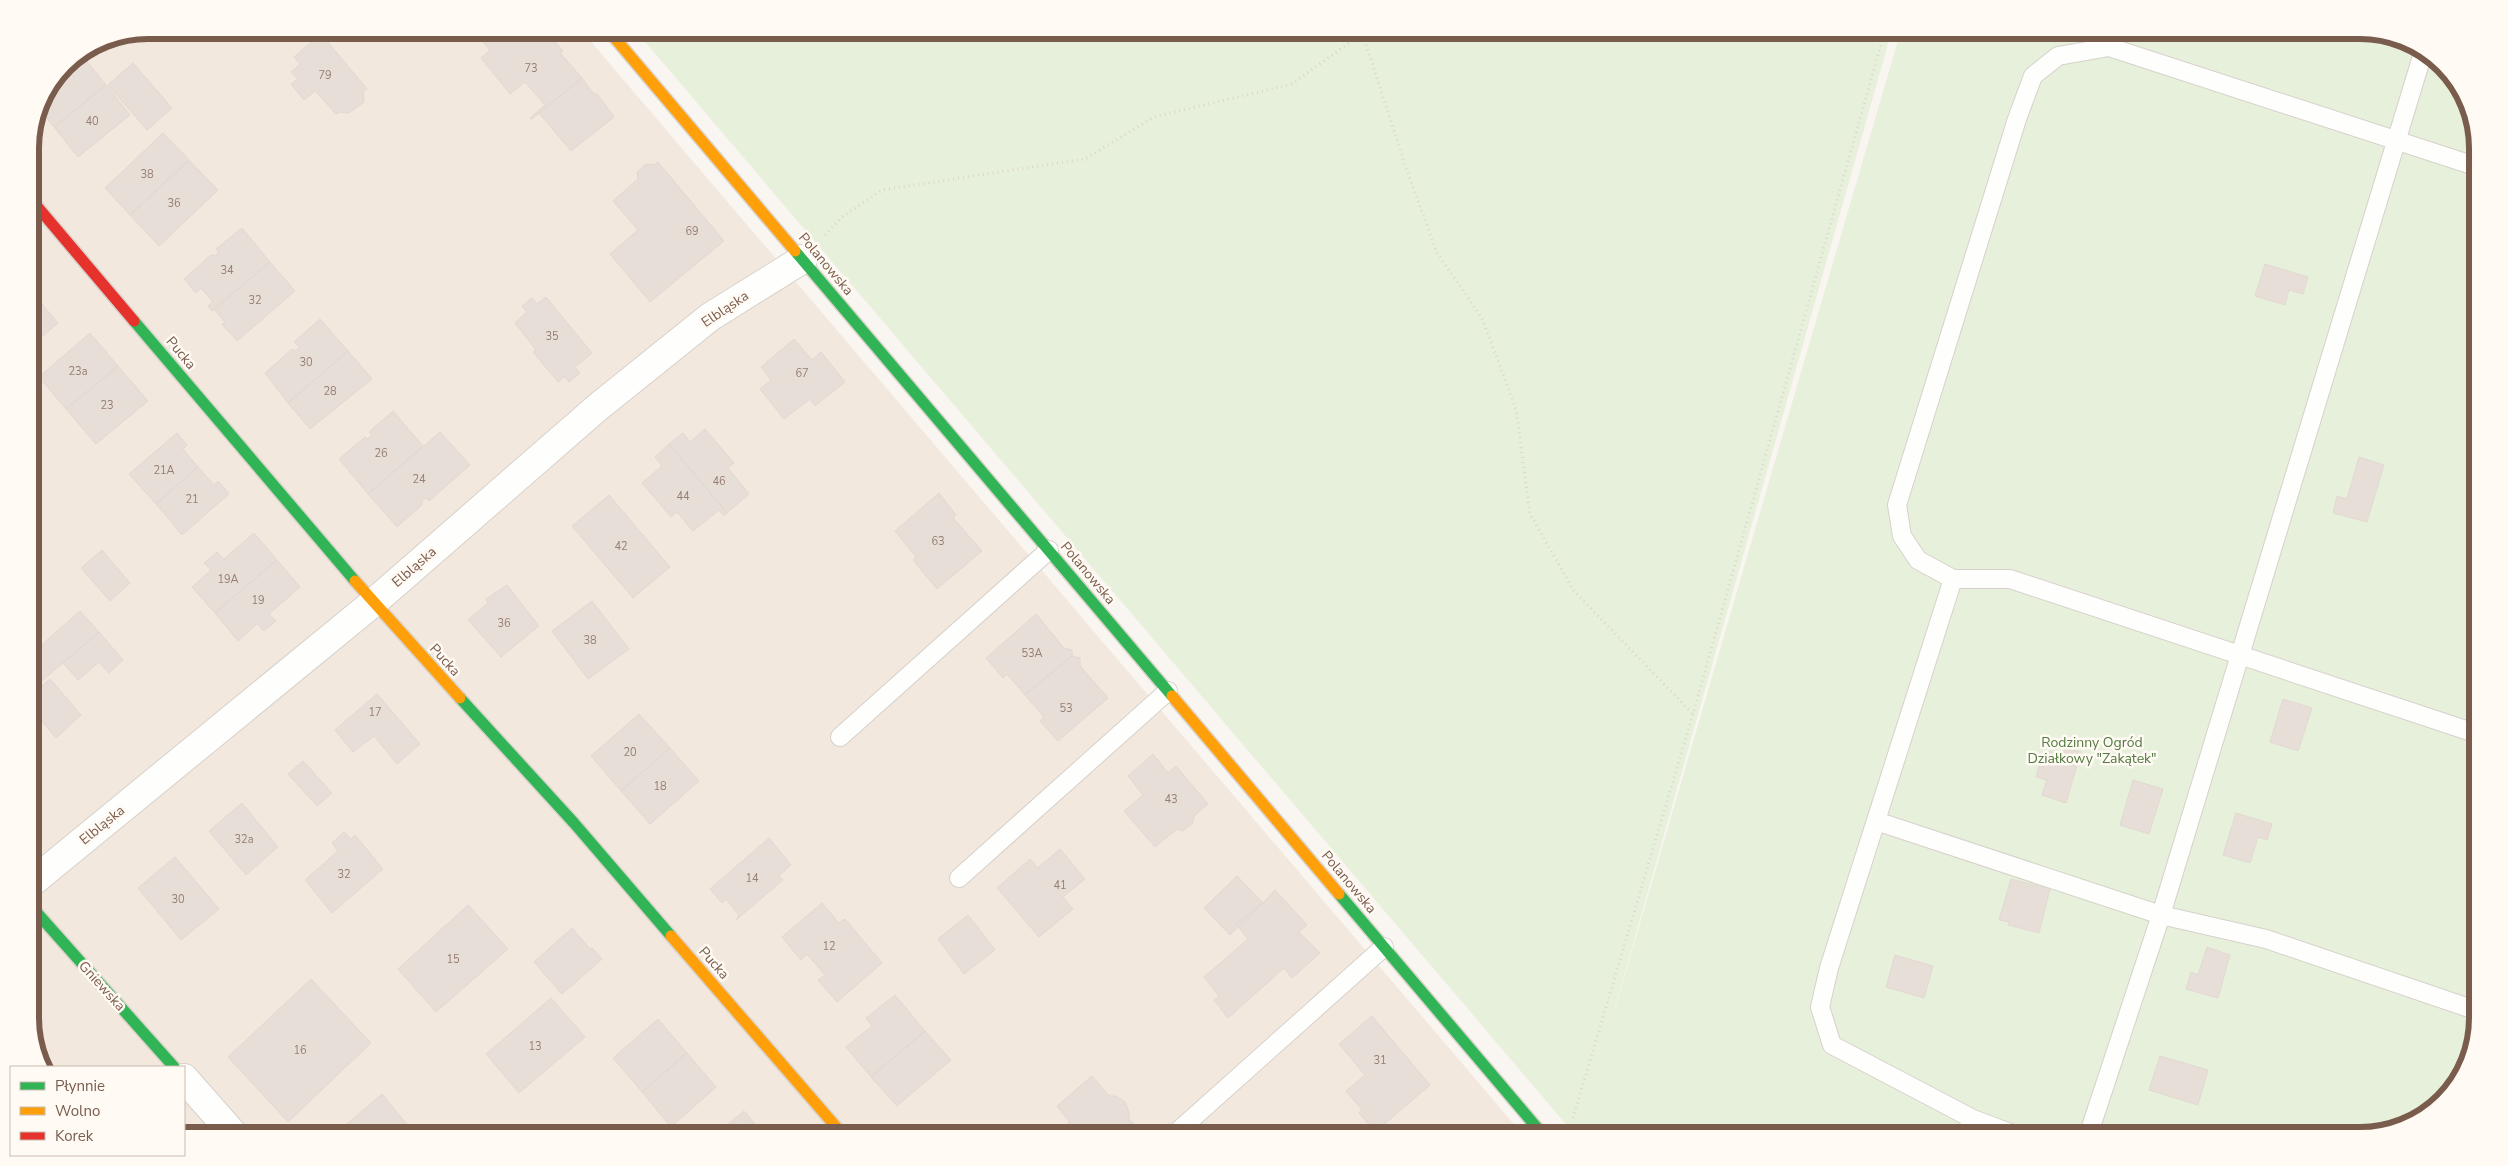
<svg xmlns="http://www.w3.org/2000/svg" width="2508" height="1166" font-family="'Nunito Sans',sans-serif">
<rect width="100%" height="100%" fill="#f9f5f0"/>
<path fill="#f2e8de" d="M148,30H581L1524,1136H184V1067H46L30,1026V140L39,102L65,64L103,39Z"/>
<path fill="#e7f0db" d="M635,30H1892L1605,1043L1901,30H2360L2406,39L2458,82L2478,140V1018L2469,1064L2426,1116L2361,1136H1576Z"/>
<path fill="#e6ded7" stroke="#e2d8d2" d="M481,30H540L544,35L547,32L563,51L560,53L582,78L532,119L530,118L545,105L525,82L510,94L481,58L490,50L476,34Z
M321,34L367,89L363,92L364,102L349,113L339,112L336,114L315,91L304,100L291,84L298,79L291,72L300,64L294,57Z
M84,58L106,85L54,127L38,108L39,102L51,85Z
M133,63L172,108L147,130L108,85Z
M582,78L593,93L598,95L614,117L571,151L539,113Z
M106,85L130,115L78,157L54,127Z
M163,133L189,160L130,215L105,188Z
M189,160L218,190L159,246L130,215Z
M658,162L724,241L650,302L610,254L638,230L613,201L638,179L637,172L646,164L654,165Z
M242,228L270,262L212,311L208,306L213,302L201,288L196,293L184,279L212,254L214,256L219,253L216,249Z
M270,262L295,291L237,341L222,324L225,322L214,309Z
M2265,264L2308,277L2303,294L2289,290L2285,305L2255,296Z
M30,290L58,323L30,347Z
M546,297L592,353L575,367L580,373L569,382L565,376L558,382L533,352L536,350L515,323L527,312L522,306L532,298L537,304Z
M320,319L348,351L288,403L265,373L292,349L294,351L300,348L294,342Z
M90,333L118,366L66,409L39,377Z
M794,339L812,360L821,352L845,382L815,406L810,399L784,419L760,389L771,380L761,367Z
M348,351L372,379L310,429L288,403Z
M118,366L148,401L96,444L66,409Z
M393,411L423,446L368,494L339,459L365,437L367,439L372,435L369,432Z
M705,429L734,463L728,468L749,494L727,513L669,444L683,433L690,442Z
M440,432L470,465L429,501L426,498L421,502L423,504L397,527L368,494Z
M177,433L187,445L183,449L198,467L156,504L129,474Z
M669,444L727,513L724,516L719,510L693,531L677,512L671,517L642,483L662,466L655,457Z
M2359,457L2384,465L2367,522L2333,513L2337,496L2347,499Z
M198,467L214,485L218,481L229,494L182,535L156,504Z
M939,493L956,515L953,518L982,551L937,589L913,560L916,557L895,531Z
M609,495L670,567L633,598L572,526Z
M254,533L277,560L215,613L192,587L211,570L204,563L217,552L224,559Z
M102,550L130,583L110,601L81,568Z
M277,560L300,587L269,614L276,621L264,631L257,624L238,641L215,613Z
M507,585L539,626L501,657L468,620L488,603L486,599Z
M592,601L629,649L588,679L552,631Z
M80,611L99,632L30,691V655Z
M1036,614L1064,648L1072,650V656L1025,695L1007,674L1003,678L986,658Z
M99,632L123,660L109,673L99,662L78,680L63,663Z
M1072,656L1080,658V666L1108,698L1058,741L1040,721L1044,717L1025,695Z
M50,679L81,715L56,738L30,707V696Z
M377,694L420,744L397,764L374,736L353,752L335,730Z
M2283,699L2312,708L2298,751L2270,742Z
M639,714L670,748L621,791L591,756Z
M2065,747L2081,752L2066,803L2042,795L2047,780L2036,777L2039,766L2044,767L2049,751L2063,755Z
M670,748L699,781L650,824L621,791Z
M1153,754L1168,773L1176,766L1208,804L1194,816L1193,823L1182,831L1177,829L1155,847L1124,811L1143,795L1128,776Z
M303,761L332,793L317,806L288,774Z
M2133,780L2163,789L2149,834L2120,825Z
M242,803L278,847L246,875L209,831Z
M2236,813L2272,824L2267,840L2258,837L2250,863L2223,855Z
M344,832L351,839L355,835L383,869L332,913L305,880L338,851L332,843Z
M769,838L791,865L779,876L783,880L736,920L739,915L726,899L722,903L710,889Z
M1060,849L1085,879L1063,897L1073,909L1039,937L997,888L1030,859L1038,868Z
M175,857L219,909L181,940L138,888Z
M1237,876L1263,903L1230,935L1204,908Z
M2011,879L2050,889L2039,933L2008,925L2009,922L1999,920Z
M1275,890L1307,925L1299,932L1320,953L1292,978L1284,968L1228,1018L1214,1000L1219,996L1204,977L1248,939L1236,924L1263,903Z
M822,903L839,923L845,919L882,963L837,1002L818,980L825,975L807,954L801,960L782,937Z
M468,905L508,949L436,1012L398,969Z
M968,915L995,950L964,974L938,939Z
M572,928L590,949L592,948L602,959L562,994L534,962Z
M2207,947L2230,955L2218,998L2186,989L2191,972L2198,975Z
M1895,955L1933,966L1924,998L1886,987Z
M311,979L371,1043L288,1122L228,1057Z
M895,995L925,1031L871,1077L846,1047L872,1026L866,1018Z
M551,998L585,1037L519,1093L486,1054Z
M1372,1016L1430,1085L1375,1132L1359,1113L1362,1110L1346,1091L1365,1075L1339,1044Z
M658,1019L687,1053L642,1092L613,1058Z
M925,1031L951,1060L897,1106L871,1077Z
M687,1053L716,1087L671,1127L642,1092Z
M2160,1056L2208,1070L2198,1105L2149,1090Z
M1092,1076L1109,1096H1116L1125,1102L1129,1112V1119L1140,1131L1134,1136H1073L1067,1129L1069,1121L1057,1106Z
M382,1094L409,1127L399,1136H333Z
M744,1111L765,1136H714Z"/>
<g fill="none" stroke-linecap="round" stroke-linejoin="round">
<g stroke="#d7d1cb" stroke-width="20">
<path id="lane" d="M2109,47L2478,167
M1953,579H2010L2478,734
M840,737L1049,550
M1876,821L2161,915L2266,939L2478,1011
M959,878L1168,691
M1177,1132L1384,947
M1964,1136L1973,1119
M2018,1136L1973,1119L1832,1045L1820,1007L1829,968L1953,579L1918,560L1902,536L1897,505L2017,119L2033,76L2058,56L2109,47L2114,30
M2088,1136L2161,915L2423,53"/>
</g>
<g stroke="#d7d1cb" stroke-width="30">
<path id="street" d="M30,884L373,603L598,407L710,317L803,259
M184,1078L235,1136"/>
</g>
<g stroke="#d9d2cb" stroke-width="14">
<path id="fast" d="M795,251L1172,696
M134,321L355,581
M460,698L574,823L671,936
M1339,894L1544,1136
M30,905L174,1067"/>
</g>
<g stroke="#d9d2cb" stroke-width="14">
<path id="slow" d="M608,30L795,251
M355,581L460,698
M1172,696L1339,894
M671,936L844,1136"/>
</g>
<g stroke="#d9d2cb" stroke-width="14">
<path id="jam" d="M30,198L134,321"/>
</g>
<path stroke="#dcd5d0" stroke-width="3" stroke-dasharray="1 4" stroke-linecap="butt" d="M1363,35L1405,165L1437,253L1482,318L1516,409L1530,514L1574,591L1692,713
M825,235L842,217L882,190L1085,159L1154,117L1292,84L1367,30
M1573,1118L1693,714L1885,30"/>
<use href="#lane" stroke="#fefefd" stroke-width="18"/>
<use href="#street" stroke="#fefefd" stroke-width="28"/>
<use href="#fast" stroke="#30b455" stroke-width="11"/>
<use href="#slow" stroke="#ff9f0a" stroke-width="11"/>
<use href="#jam" stroke="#e5322d" stroke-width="11"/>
</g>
<g text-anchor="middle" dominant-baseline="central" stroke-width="5" stroke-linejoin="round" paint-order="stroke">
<g font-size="11" fill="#977e72">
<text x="531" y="68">73</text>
<text x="325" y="75">79</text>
<text x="92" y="121">40</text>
<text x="147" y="174">38</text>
<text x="174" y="203">36</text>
<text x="692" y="231">69</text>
<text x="227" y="270">34</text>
<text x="255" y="300">32</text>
<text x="552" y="336">35</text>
<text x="306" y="362">30</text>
<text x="78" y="371">23a</text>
<text x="802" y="373">67</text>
<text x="330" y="391">28</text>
<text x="107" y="405">23</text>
<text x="381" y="453">26</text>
<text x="164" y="470">21A</text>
<text x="419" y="479">24</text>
<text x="719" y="481">46</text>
<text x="683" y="496">44</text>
<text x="192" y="499">21</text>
<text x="938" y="541">63</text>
<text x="621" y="546">42</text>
<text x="228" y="579">19A</text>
<text x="258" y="600">19</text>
<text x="504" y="623">36</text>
<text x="590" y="640">38</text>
<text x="1032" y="653">53A</text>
<text x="1066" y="708">53</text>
<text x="375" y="712">17</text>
<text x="630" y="752">20</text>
<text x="660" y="786">18</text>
<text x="1171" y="799">43</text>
<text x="244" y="839">32a</text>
<text x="344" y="874">32</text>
<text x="752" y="878">14</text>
<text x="1060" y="885">41</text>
<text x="178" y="899">30</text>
<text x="829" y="946">12</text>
<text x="453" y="959">15</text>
<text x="535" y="1046">13</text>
<text x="300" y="1050">16</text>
<text x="1380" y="1060">31</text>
</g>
<g font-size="14" fill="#7a5c4d" stroke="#fffaf3">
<text transform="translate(826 264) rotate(50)">Polanowska</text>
<text transform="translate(725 309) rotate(-34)">Elbląska</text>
<text transform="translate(181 353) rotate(50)">Pucka</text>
<text transform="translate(414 567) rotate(-41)">Elbląska</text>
<text transform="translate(1088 573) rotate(50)">Polanowska</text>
<text transform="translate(445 660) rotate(48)">Pucka</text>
<text transform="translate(102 825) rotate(-39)">Elbląska</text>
<text transform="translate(1349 882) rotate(50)">Polanowska</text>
<text transform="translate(714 963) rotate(49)">Pucka</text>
<text transform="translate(102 986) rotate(48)">Gniewska</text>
</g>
<g font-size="14" fill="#537a41" stroke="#fffaf3">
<text x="2092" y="742">Rodzinny Ogród<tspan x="2092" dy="16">Działkowy "Zakątek"</tspan></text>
</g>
</g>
<path d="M0 0H2508V1166H0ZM148 39H2360A109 109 0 0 1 2469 148V1018A109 109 0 0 1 2360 1127H148A109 109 0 0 1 39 1018V148A109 109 0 0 1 148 39Z" fill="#fffaf3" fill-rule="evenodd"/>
<path fill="none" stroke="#7a5c4d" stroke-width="6" d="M148 39H2360A109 109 0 0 1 2469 148V1018A109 109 0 0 1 2360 1127H148A109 109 0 0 1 39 1018V148A109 109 0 0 1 148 39Z"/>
<rect x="10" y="1066" width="175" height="90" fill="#fffaf3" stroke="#cabbb1"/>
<rect x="20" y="1082" width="25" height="8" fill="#30b455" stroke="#cabbb1"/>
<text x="55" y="1091" font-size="15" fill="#7a5c4d">Płynnie</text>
<rect x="20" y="1107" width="25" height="8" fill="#ff9f0a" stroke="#cabbb1"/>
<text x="55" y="1116" font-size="15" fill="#7a5c4d">Wolno</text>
<rect x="20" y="1132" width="25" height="8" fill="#e5322d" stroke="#cabbb1"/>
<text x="55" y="1141" font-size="15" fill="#7a5c4d">Korek</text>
</svg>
